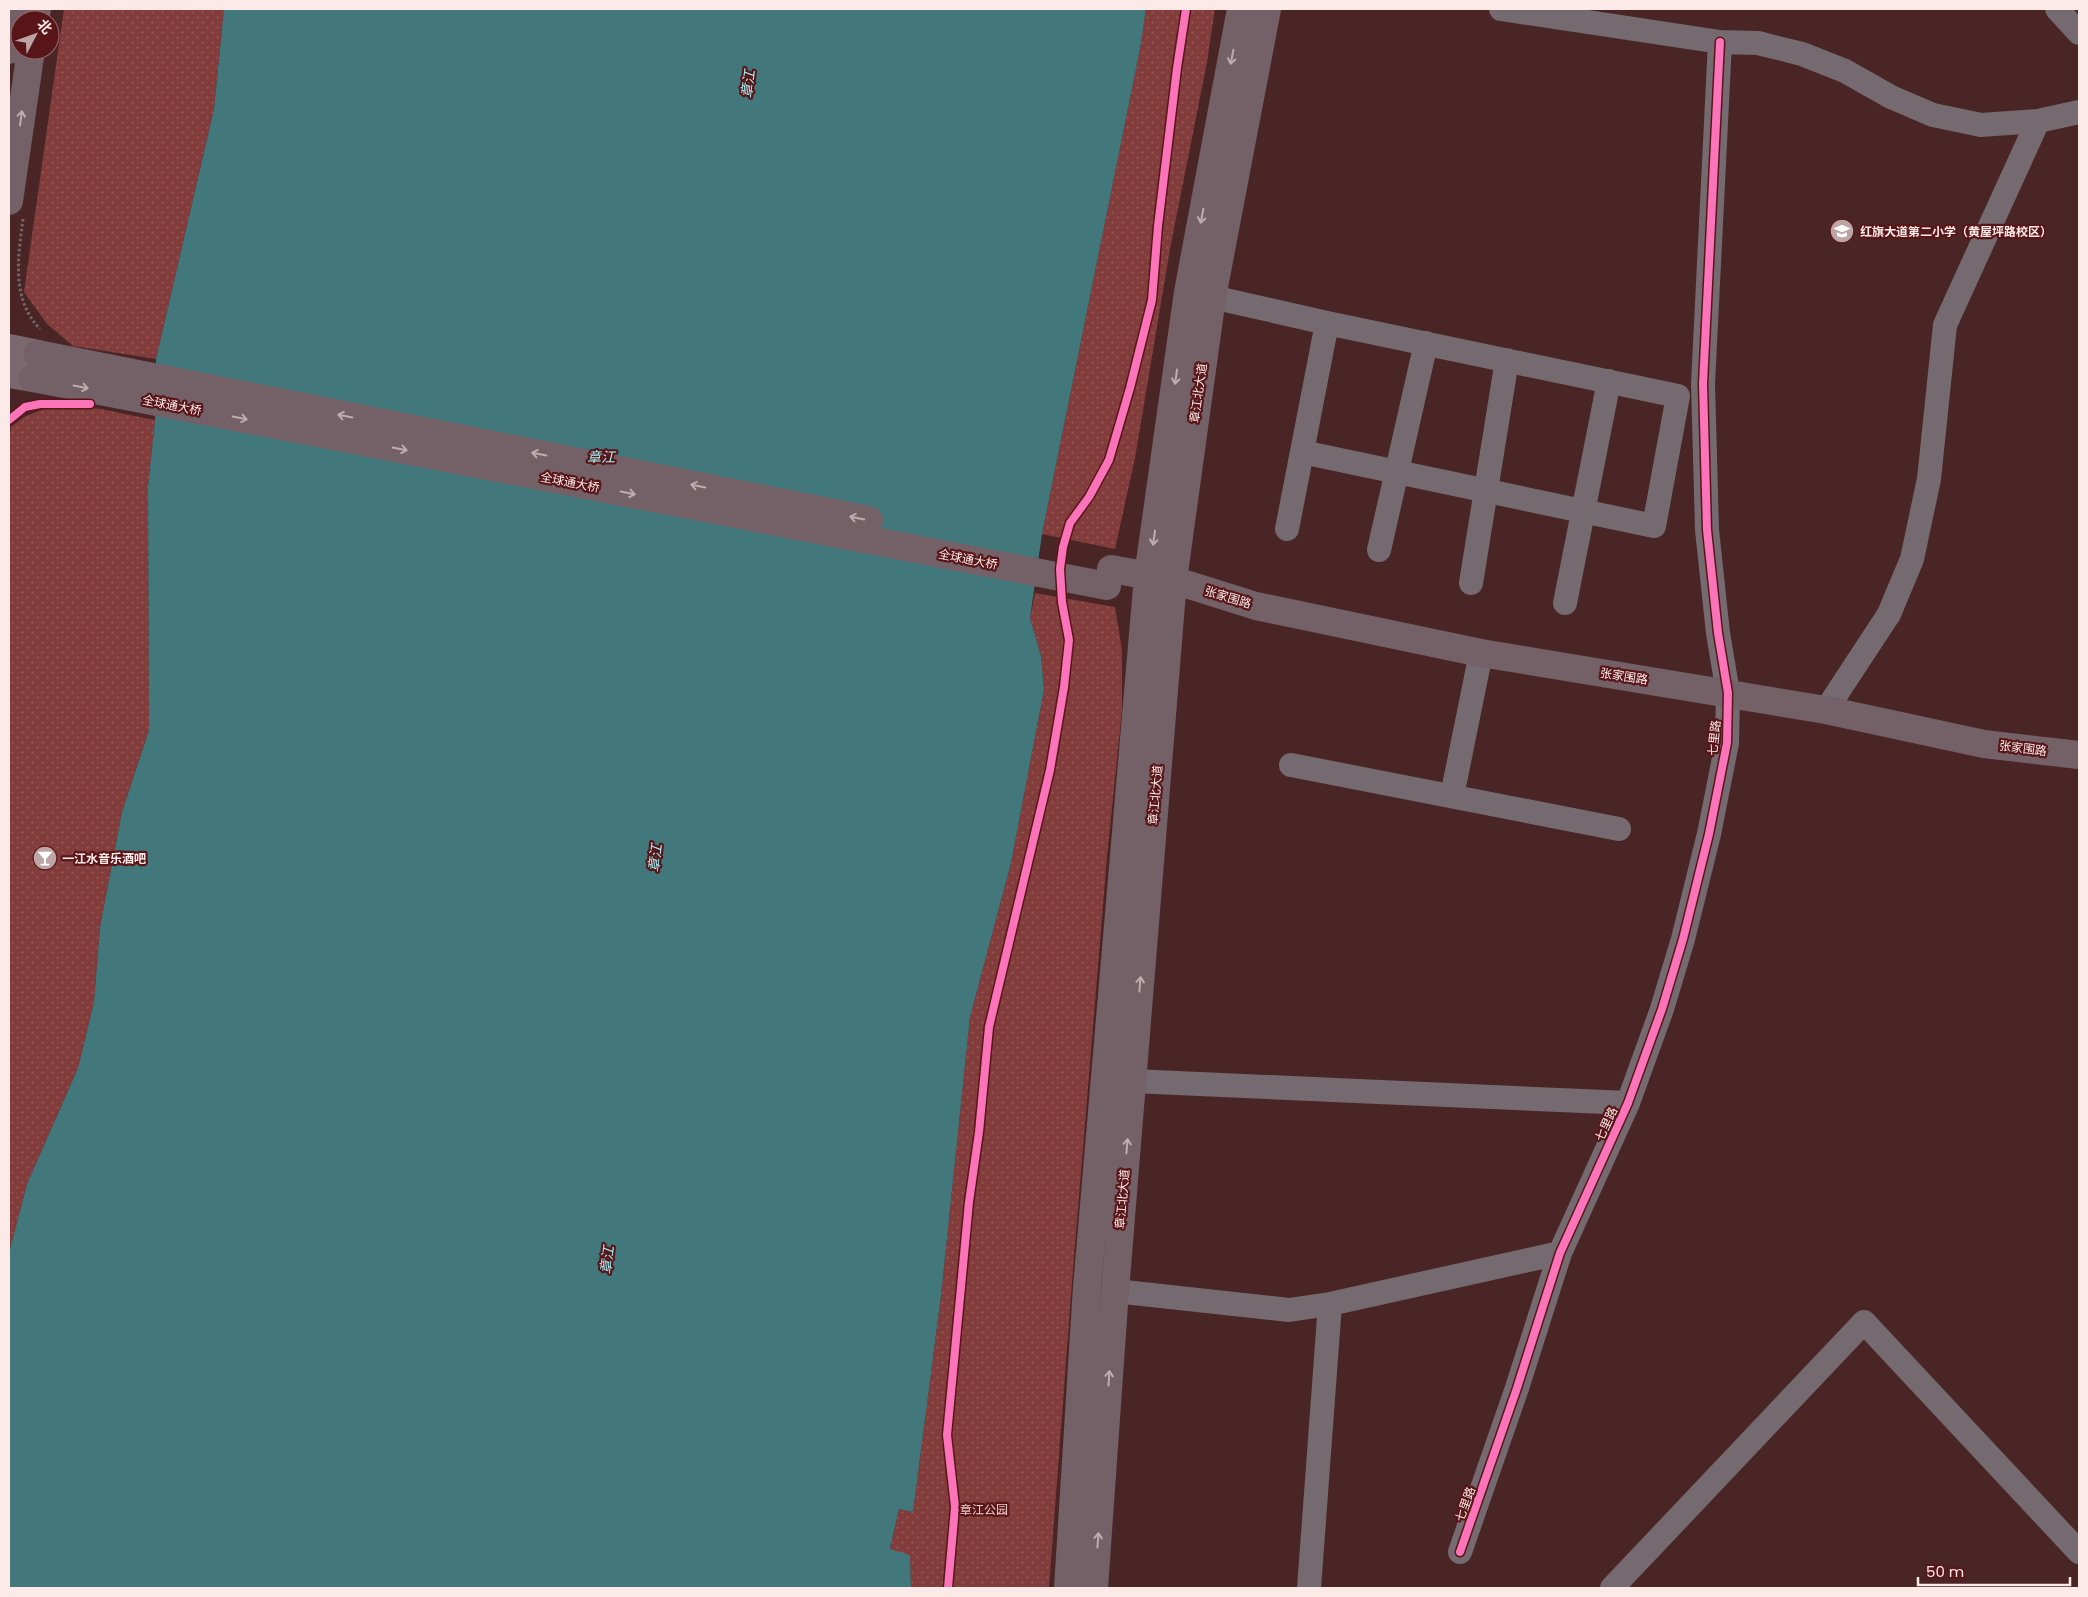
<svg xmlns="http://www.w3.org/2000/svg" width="2088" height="1597" font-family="Poppins,'Noto Sans SC',sans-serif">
<defs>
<pattern id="park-dots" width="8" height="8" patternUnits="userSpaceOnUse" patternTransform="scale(1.25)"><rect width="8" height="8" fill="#813c3b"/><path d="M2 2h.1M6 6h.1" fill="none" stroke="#945857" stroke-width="1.8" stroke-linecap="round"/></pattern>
</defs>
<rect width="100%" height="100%" fill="#4a2526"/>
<path fill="url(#park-dots)" d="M64,9H224L214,109L156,359L73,346L47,324L24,292Z
M1146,9H1215L1207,62L1170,249L1135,458L1115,549L1042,534L1140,49Z
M51,406L101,409L155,420L148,486L149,730L122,812L100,927L94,1002L78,1068L27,1184L9,1253V442L11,427L24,417Z
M1035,593L1115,607L1122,650V710L1107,857L1073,1269L1049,1588H911L910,1555L890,1550L899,1509L913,1512L941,1296L970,1017L1011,863L1044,690L1041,656L1030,618Z"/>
<path fill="#42787c" d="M224,9H1146L1140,49L1042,534L1030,618L1041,656L1044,690L1011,863L970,1017L941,1296L913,1512L899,1509L890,1549L910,1555L911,1588H9V1253L27,1184L78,1068L94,1002L100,927L122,812L149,730L148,486L155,420L156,359L214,109Z"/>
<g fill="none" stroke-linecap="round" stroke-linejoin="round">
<path stroke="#776669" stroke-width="3" stroke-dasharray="2.5 2.5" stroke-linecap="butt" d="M23,219C18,257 11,299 40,329
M9,420L25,407L38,404"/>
<path stroke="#766a71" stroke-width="24" d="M1501,9L1720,42L1758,43L1802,54L1845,71L1891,97L1933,115L1981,125L2038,121
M2057,9L2079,33
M1212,297L1327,323L1678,396L1654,526L1302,452
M1287,529L1327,323
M1379,550L1426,343
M1471,583L1507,360
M1565,603L1609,381
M1826,710L1889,614L1912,559L1929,479L1945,325L2038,121L2079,112
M1291,765L1619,829
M1452,796L1481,653
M1132,1081L1628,1103
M1115,1291L1289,1310L1330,1304L1560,1253
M1460,1552L1517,1388L1560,1253L1628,1103L1662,1009L1683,939L1709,834L1727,743L1728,693L1718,633L1707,530L1703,384L1720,42
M1309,1588L1330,1304
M1612,1588L1864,1322L2079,1552"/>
<path stroke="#746067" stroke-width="28" d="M35,20L37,9
M9,50L15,9
M9,201L31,50
M1111,569L1173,580L1256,606L1481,653L1826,710L1984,744L2079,755
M1068,1588L1087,1287L1148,576L1188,292L1241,9
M1094,1588L1115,1291L1173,580L1212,297L1267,9"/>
<path stroke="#7d676f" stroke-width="28" d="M9,348L38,354
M9,374L33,378"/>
<path stroke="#746067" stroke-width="28" d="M38,354L869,520
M33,378L1107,586"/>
<g stroke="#591618" stroke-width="11">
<path id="cycleway" d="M9,420L25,407L40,404H90
M1460,1552L1517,1388L1560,1253L1628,1103L1662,1009L1683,939L1709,834L1727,743L1728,693L1718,633L1707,530L1703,384L1720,42
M948,1588L955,1507L947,1435L969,1202L979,1132L989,1027L1050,770L1064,687L1069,640L1062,602L1060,569L1063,547L1070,523L1089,497L1109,460L1130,388L1152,300L1158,226L1177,68L1186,9"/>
</g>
<use href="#cycleway" stroke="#fb73b8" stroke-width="8"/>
</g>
<defs><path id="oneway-shaft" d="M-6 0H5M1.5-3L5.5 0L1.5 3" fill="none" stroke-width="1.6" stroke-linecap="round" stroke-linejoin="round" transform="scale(1.25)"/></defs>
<g stroke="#bfacae">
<use href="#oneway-shaft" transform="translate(1232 57) rotate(101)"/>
<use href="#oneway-shaft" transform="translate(21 118) rotate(-82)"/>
<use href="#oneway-shaft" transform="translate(1202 216) rotate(101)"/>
<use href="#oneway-shaft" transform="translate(1176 377) rotate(98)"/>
<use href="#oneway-shaft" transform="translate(81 387) rotate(11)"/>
<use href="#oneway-shaft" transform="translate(345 416) rotate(-169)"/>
<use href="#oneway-shaft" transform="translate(240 418) rotate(11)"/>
<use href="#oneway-shaft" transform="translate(400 449) rotate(11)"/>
<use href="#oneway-shaft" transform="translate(539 454) rotate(-169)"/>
<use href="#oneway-shaft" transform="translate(698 486) rotate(-169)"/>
<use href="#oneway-shaft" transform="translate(628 493) rotate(11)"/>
<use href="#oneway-shaft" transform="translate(857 518) rotate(-169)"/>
<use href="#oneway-shaft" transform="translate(1154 538) rotate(98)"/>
<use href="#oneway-shaft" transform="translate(1140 984) rotate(-85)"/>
<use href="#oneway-shaft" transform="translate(1127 1146) rotate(-85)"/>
<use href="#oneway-shaft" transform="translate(1109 1378) rotate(-86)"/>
<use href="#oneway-shaft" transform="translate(1098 1540) rotate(-86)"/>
</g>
<defs>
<g id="school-disc" transform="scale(1.25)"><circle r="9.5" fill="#bea5a5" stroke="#591618"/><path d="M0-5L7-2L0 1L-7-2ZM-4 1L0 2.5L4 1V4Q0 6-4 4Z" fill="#fff"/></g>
<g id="bar-disc" transform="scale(1.25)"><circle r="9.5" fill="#bea5a5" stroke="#591618"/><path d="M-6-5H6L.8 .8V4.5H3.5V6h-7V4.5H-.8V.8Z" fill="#fff"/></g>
</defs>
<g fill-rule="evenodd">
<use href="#school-disc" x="1842" y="231"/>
<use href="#bar-disc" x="45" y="858"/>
</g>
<g text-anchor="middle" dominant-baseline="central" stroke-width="4.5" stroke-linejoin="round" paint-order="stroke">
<g font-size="12" font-weight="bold" fill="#fceae9" stroke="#591618" text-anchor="start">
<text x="1860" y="231">红旗大道第二小学（黄屋坪路校区）</text>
<text x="62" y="858">一江水音乐酒吧</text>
</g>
<g font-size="12" fill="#fceae9" stroke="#591618">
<text transform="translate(1198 393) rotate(-82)">章江北大道</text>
<text transform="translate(172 405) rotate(11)">全球通大桥</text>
<text transform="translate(570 482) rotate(11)">全球通大桥</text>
<text transform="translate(968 559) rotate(11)">全球通大桥</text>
<text transform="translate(1228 597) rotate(17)">张家围路</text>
<text transform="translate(1624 676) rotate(9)">张家围路</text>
<text transform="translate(1714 738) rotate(-84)">七里路</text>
<text transform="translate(2023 748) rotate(7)">张家围路</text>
<text transform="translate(1155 795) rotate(-85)">章江北大道</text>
<text transform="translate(1606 1124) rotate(-65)">七里路</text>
<text transform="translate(1122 1199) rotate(-85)">章江北大道</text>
<text transform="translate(1465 1504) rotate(-70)">七里路</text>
</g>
<g font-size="12" fill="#efcdca" stroke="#591618">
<text x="984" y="1509">章江公园</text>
</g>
<g font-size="14" font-style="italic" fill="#a4f3fa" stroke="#591618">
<text transform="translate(748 84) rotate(-83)">章江</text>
<text x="601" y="457">章江</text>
<text transform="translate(655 858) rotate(-83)">章江</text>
<text transform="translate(607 1260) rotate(-83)">章江</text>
</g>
</g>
<rect width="2088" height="1597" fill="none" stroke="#fceae9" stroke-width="20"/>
<g transform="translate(35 35) rotate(49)"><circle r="24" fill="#591618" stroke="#9a6b6c"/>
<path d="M0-4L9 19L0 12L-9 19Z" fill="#bea5a5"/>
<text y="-8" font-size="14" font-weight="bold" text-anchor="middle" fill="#fceae9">北</text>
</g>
<path d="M1918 1577v8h152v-8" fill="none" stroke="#fceae9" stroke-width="2.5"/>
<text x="1926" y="1577" font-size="15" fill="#fceae9" stroke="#591618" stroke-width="4" paint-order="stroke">50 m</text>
</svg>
